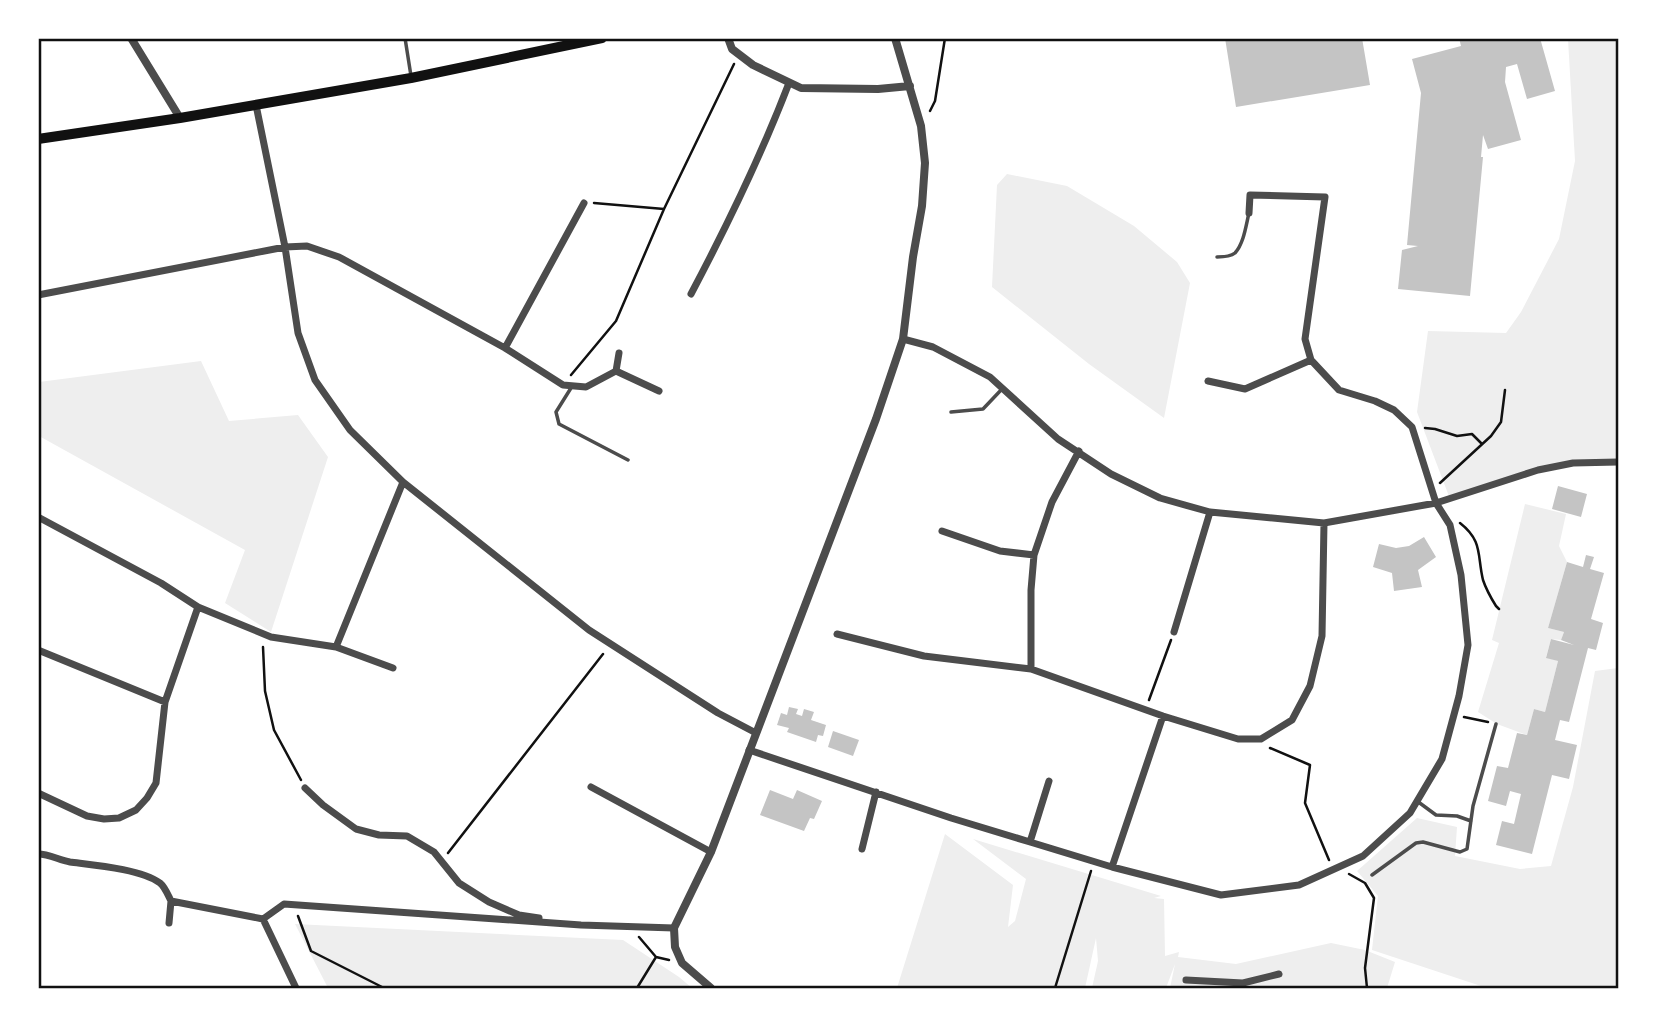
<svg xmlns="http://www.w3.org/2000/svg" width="1657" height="1027" font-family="Arial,sans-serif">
<rect width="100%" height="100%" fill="#fff"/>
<path fill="#eee" d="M1568,39H1618V462L1573,463L1450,499L1417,412L1428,331L1506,333L1521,312L1559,239L1575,161Z
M1007,174L1067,186L1134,226L1177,262L1190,283L1164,418L1089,364L992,287L997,185Z
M201,361L229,421L298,415L328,457L271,632L225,603L245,550L39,436V382Z
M1525,504L1566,514L1559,546L1567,562L1548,628L1564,632L1561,640L1551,639L1546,657L1558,661L1545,712L1534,709L1527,735L1497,724L1478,712L1499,643L1492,640Z
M1618,668V988H1487L1372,950L1378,896L1357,871L1417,818L1457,827L1455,856L1520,869L1551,866L1573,787L1595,671Z
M945,834L1013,885L1008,927L1015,921L1026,879L973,839L1161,896L1154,898L1164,899L1165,956L1179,952L1178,957L1236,964L1331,943L1365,950L1395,962L1387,988H1170L1175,964L1166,988H1092L1098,961L1096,938L1085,988H897Z
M295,924L623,940L679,977L692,988H371L327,986Z"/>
<path fill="#c4c4c4" d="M1225,38H1362L1370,85L1236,107Z
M1459,38H1540L1555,91L1527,99L1517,64L1506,67L1505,82L1521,140L1488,149L1483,135L1481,157H1483L1470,296L1398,289L1402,250L1418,246L1407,245L1421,93L1412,59L1461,46Z
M1558,486L1587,494L1581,517L1552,509Z
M1424,537L1436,557L1418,570L1422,587L1394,591L1392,573L1373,567L1379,544L1396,548L1409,546Z
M1586,555L1594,557L1590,569L1604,573L1591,619L1603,623L1596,650L1588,648L1569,722L1560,720L1555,740L1577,745L1569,779L1552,775L1532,854L1496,845L1502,821L1514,824L1521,794L1510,791L1506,806L1488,801L1497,766L1508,768L1517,733L1527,735L1534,709L1545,712L1558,661L1546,658L1551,639L1574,645L1561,640L1564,632L1548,628L1567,562L1583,567Z
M789,707L798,709L796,714L802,716L804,709L814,712L811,720L826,725L823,736L818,735L816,742L787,732L789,728L777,725L781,713L787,715Z
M833,731L859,740L853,756L828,747Z
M770,790L793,799L797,790L822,801L814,819L810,818L804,831L760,815Z"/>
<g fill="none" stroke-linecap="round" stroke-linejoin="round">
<path stroke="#111" stroke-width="2.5" d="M930,111L935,101L945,38
M594,203L664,209
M571,375L616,321L664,209L734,64
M1425,428L1435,429L1457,436L1472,434L1482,444
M1440,483L1491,436L1501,422L1505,390
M1460,523C1483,541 1477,555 1483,580C1486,589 1491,598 1496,606L1499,609
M263,647L265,691L274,730L301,780
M1149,700L1171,640
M1464,717L1488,722
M1270,748L1310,765L1305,803L1329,860
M448,853L603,654
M1349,874L1365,883L1374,898L1365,968L1367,988
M298,916L311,951L384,988
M639,937L656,957L669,960
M637,988L656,957
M1055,988L1091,871"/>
<path stroke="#4c4c4c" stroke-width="3.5" d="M405,38L411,76
M1217,257C1223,257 1230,257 1235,253C1244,243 1246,225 1249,213
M571,388L556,412L559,424L628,460
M951,412L983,409L1002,389
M1417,801L1436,815L1457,816L1471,821
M1372,875L1416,843L1423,842L1460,852L1467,849L1473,806L1496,724"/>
<path stroke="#4c4c4c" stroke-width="7" d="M256,105L285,247L298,333L315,380L350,430L403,482L589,630L718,713L756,733
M691,294C727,226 761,156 789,83
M38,295L285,247L307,246L339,257L505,348L563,385L586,387L616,371L619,353
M903,339L933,347L990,377L1058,439L1111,474L1160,498L1210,512L1324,523L1436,503L1538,470L1573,463L1618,462
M505,348L584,203
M616,371L659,391
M1208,381L1245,389L1311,360
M38,517L161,583L198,607L271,637L336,647L393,668
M942,531L1000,551L1034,555
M1174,632L1210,512
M837,634L924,656L1031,669L1163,716L1238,739H1261L1292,720L1310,686L1322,636L1324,523
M336,647L403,482
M38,650L165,702
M1031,669V590L1034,555L1052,502L1079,451
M749,750L951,818L1030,842L1112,867L1221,895L1299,885L1363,856L1410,813L1442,759L1459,696L1468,645L1461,575L1450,525L1436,503L1412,427L1394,410L1375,401L1339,390L1311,360L1305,339L1325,197L1250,195L1249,213
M591,787L711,852
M305,788L323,805L356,829L379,835L407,836L434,852L459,883L489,902L519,915L539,918
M38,793L87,816L104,819L119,818L136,810L147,798L156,783L165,702L198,607
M1030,842L1049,781
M862,849L876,792
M38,854C49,854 59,860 70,862C93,865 141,869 160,883C165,887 168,895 171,901
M1112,867L1163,716
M169,923L171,901L263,919
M1186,980L1243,983L1279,974
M296,988L263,919L284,904L581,925L674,928"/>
<path stroke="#4c4c4c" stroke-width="8" d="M131,38L180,118
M728,38L732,49L753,65L801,88L878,89L910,86
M711,988L682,963L675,947L674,928L711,852L876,419L903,339L913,257L922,206L925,163L921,126L895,38"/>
<path stroke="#111" stroke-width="10" d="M38,139L180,118L411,78L602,38"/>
</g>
<rect width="1657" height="1027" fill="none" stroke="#ffffff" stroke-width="80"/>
<rect x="40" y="40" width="1577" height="947" fill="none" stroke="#111" stroke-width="2.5"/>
</svg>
